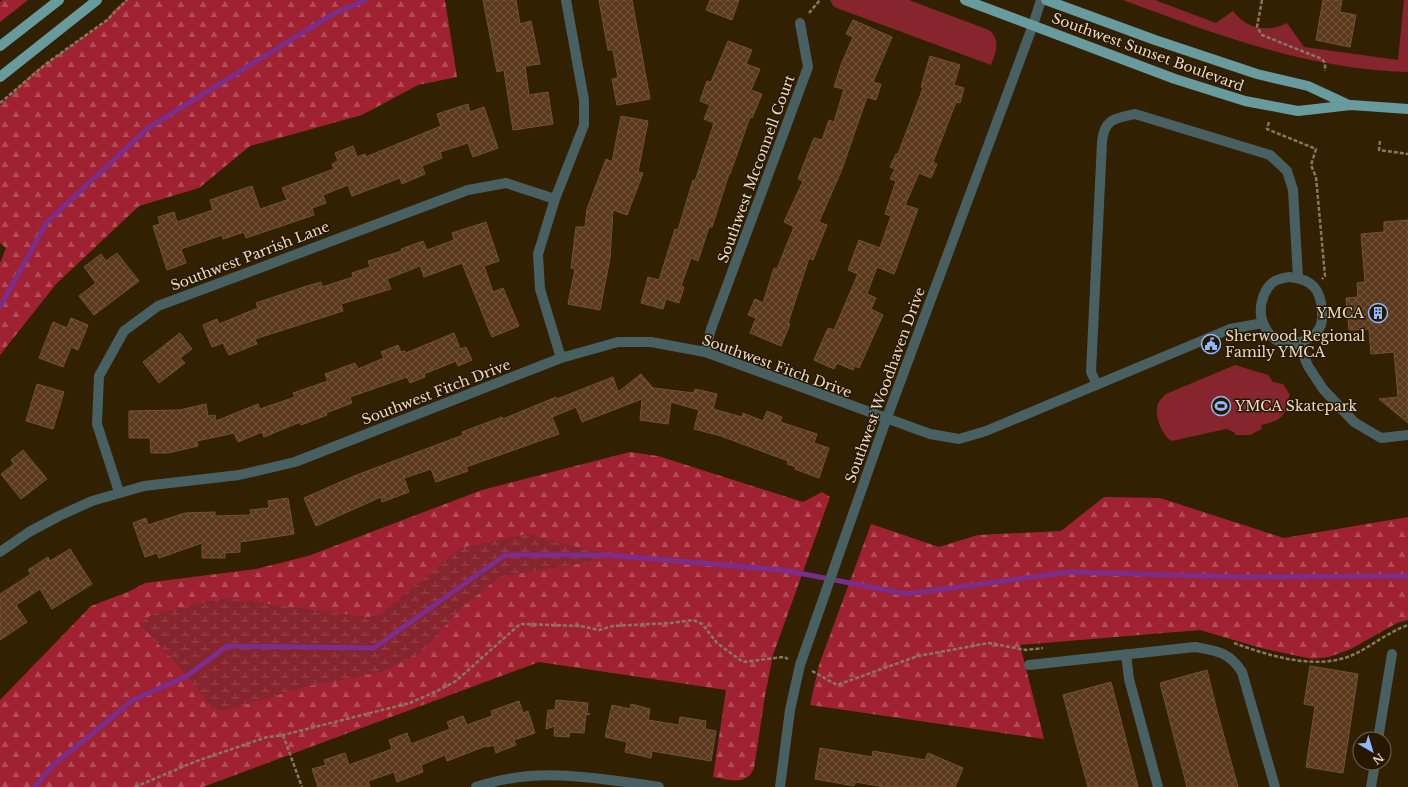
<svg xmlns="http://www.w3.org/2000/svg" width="1408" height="787" font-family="'Libre Baskerville',serif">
<defs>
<pattern id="forest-firs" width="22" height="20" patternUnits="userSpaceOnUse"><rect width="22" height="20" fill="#a02232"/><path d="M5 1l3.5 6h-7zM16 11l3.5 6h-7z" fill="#b24c57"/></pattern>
<pattern id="wetland-marsh" width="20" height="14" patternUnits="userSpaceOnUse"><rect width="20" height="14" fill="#86252e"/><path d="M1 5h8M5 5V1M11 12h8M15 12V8" fill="none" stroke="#97444b"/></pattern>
<pattern id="building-cross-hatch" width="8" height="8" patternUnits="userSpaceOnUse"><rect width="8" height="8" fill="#5a391c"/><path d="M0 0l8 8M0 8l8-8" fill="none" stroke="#72553b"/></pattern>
</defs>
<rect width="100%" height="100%" fill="#312102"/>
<path fill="#86252e" d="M830,0H909L989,30C1001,40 996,53 991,65L834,7Z
M1123,0H1155L1216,23L1233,11C1246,29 1268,33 1287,23L1304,47L1398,60L1404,0H1408V72C1307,69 1217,35 1123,0Z
M1235,365L1268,375L1273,382L1283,384L1290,395C1286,401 1287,404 1285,410C1282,421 1270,423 1261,425L1262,429L1250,435H1235L1234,432L1226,429L1172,441C1163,437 1155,417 1157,407C1158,401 1162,398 1166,394Z"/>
<path fill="url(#forest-firs)" d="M3,0H28L0,22V2Z
M126,0H445L457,77L418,85L362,115L250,146L199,188L139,206L56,284L0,355V263L6,248L0,243V105L34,72L107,20L113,11Z
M630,452L658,456L803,502L822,492L830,497L773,655L765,696L754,768C747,786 729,780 713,777L726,690L539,662L203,787H0V700L91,606L128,592L145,583L256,569L308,556L482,490Z
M1104,497L1160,498L1284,538L1408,517V620L1397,623L1351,649L1329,657L1312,659L1261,648L1200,630L1020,645L1044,739L810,705L819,665L871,524L939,547L978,535L1061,531Z"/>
<path fill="url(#wetland-marsh)" d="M528,534L607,555L594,561L499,577L463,607L420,653L381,672L309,686L223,711L213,709L187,676L140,624L152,614L223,598L368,617L381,614L460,548Z"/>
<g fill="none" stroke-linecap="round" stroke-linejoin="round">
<path stroke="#7a2d8b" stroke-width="5" d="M0,307L47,222L148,128L333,14L366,0
M35,787L51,767L133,700L187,676L227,646L374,648L505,555H607L783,570L907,594L1069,572L1242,577L1408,576"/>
</g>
<path fill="url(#building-cross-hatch)" stroke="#745134" d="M483,0H516L520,24L531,21L540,64L525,66L529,95L548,92L553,124L513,130L504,70L497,72Z
M599,0H632L650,99L617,105L612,79L618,78L613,50H608Z
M710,0H739L732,20L706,10Z
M1323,0H1342L1340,12L1356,15L1350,47L1316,40Z
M853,20L892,37L873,82L881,84L876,100L867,97L842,169L819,222L827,225L813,260L809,258L788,323L790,324L781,346L750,333L756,318L748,315L755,299L763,303L774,268L777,269L794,227L784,222L803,181L798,179L814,138L822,140L829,120L834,122L844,89L834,87L841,65L853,37L846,34Z
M728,41L752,50L746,64L760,69L751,90L762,94L752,118L750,117L730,174H729L712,227H709L698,261L691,258L681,286L684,287L679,303L666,299L663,309L641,303L648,277L659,280L675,229L678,230L693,180L695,181L714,123L704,119L710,105L700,101L707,81L711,82Z
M930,56L960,65L954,85L964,88L960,103L956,102L933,162L937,164L931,178L919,173L905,205L918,209L894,274L877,267L867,294L876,298L871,309L883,315L859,368L855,366L853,370L837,363L834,369L814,360L828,328L834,330L858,274L848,270L859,240L880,248L891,216L885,214L896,181L890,179L895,169L890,167L896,154H898L923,88L921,87Z
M468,104L470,112L484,107L498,148L473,157L468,143L440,152L442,158L422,166L425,174L402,184L400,178L352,196L348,185L323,195L326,203L312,208L314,215L246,238L244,232L223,239L222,235L181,249L186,263L167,270L153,226L160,224L158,217L174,212L177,222L213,210L210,200L252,186L260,209L287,200L282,188L334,169L332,164L338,161L335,153L353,146L357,157L365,154L366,157L441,126L437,114Z
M621,116L648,121L638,172L643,173L627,215L613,210L610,258L600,310L568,304L575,269L571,268L576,227H585L587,209L606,159L612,162Z
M1408,220V423L1379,399L1398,397L1394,352L1371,354L1369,329L1349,330L1346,298L1358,297L1357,283L1365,282L1361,234L1384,232V222Z
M486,222L499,261L484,266L493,292L503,288L519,326L492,337L462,263L424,277L420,266L387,279L391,289L341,304L343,311L255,339L257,344L229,355L223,343L212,347L203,325L217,319L219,324L258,308L256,303L307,286L321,282L322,287L353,277L352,273L370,267L368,261L402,251L401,249L423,241L427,250L454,240L452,233Z
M117,253L139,281L94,315L79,296L96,283L84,267L101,254L106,261Z
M71,318L88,325L78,350L71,347L63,367L39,358L53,322L67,328Z
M180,333L192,349L180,358L185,363L159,383L143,362Z
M454,333L460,349L466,347L472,360L458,366L456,361L424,374L425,377L410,383L407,377L350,397L352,403L326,413L327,415L301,425L300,422L264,437L262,432L238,442L234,433L197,441L198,446L168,453H151L150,438H129V411L180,410L206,404L208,416L215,415L216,421L258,404L260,409L295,397L293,393L328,381L325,374L355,363L358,369L384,358L381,352L398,345L401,352L405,351L406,353Z
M641,374L653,388L694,393L695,389L717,394L713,409L742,417L743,413L763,421L767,411L782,417L780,422L817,434L814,443L829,448L819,478L795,469L796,467L787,464L788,461L721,436L694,429L699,410L671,402L668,424L640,420L642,399L582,422L576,407L552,417L559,434L466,467L468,471L436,482L431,469L404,478L409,492L382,502L381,497L316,526L304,498L354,476L463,435L462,432L502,417L503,419L556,397L557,399L613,377L618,392Z
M37,384L64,392L53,429L26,421Z
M23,450L47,479L21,499L1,474L14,464L11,460Z
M288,498L294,534L240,542V552L225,553V558H202V543L159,558L157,553L145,557L133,523L146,518L148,525L185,513L215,512V516L251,515L250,510L269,508L268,501Z
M70,549L92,584L52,609L40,589L16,605L27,622L0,640V594L31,574L28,570L48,557L50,561Z
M1310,666L1358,674L1343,773L1306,767L1315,706L1304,704Z
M1207,670L1216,707L1238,787H1187L1173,733L1160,683Z
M1111,682L1133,767L1138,787H1088L1063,695Z
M556,700L588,703L587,713L590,714L586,715L584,733L570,732L569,737L554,736L555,726L546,729L548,710H555Z
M519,701L523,713L528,711L535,733L514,740L516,745L496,753L494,745L487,747L486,746L447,761L445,755L421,765L423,772L397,782L394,772L368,781L370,787H318L312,769L326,765L324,760L345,753L349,765L392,749L389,740L407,733L411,744L450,729L447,722L463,716L467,725L492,716L491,711Z
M631,704L650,709L648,720L679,725L680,717L706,721L705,729L716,731L711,761L652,751L651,758L625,752L627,742L605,737L612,705L630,709Z
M820,748L872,757L873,751L925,760L928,753L963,768L955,787H885L855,782L854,786L815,779Z"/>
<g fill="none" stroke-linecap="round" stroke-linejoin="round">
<path stroke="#87785e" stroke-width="2.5" stroke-dasharray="4 2" stroke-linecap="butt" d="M1262,0L1257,27L1262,35L1322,59L1325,63V71
M809,13L820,0
M0,103L47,63L107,20L127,0
M1269,122L1267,129L1316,149L1311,165L1316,177L1325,276L1322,279
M1380,141L1379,150L1408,154
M1234,643C1270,656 1319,672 1357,653C1374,644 1389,632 1408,625
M812,671L837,685L918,656L989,643L1026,650L1043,648
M283,735L302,787
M135,787L194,762L267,737L283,735L410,703L437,691L456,681L520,624L581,626L599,630L613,626L671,623L693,620L702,624L717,643L743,662L784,657L788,659"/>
<path stroke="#486061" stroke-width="10" d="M1289,277C1312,279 1321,289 1322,312C1322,316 1323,322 1320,327C1314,340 1291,348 1278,341C1271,337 1267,332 1264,325C1257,312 1262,292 1272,283C1276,279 1284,278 1289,277Z
M1298,342L1308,366L1323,389L1354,422L1381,438L1408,435
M705,352L711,329L808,67L800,23
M561,358L540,289L538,254L555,199L584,125V100L566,0
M1097,385L1091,372L1102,142C1104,119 1115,118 1135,114L1270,155L1287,171L1293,190L1298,278
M119,492L97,424L99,376L124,331L158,306L468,190L506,183L555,199
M0,552L29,532L59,516L92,501L144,486L239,475L295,462L561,358L618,342H651L705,352L930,434L959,439L986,431L1230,329L1263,323
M1126,654L1129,679L1158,787
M1029,665L1195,647C1217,651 1229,652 1242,672L1275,787
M1378,739L1392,654
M476,787C536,766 598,778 659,787
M780,787L790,710L800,665L886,420L1033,25L1041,0
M1371,787L1375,763"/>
<path stroke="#689b9d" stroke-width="10" d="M965,0L1175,79L1245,101L1298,111L1351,105L1408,109
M1046,0L1155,40L1257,74L1308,86L1349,105
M0,46L59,0
M0,77L97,0"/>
</g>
<defs>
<g id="building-ring" transform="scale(1)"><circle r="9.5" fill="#271700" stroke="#8eb9fd" stroke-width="1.5"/><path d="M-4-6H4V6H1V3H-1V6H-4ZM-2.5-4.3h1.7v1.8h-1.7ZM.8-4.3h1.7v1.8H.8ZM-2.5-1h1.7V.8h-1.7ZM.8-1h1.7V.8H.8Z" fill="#8eb9fd"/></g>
<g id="civic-ring" transform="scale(1)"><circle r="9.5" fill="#271700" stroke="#8eb9fd" stroke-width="1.5"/><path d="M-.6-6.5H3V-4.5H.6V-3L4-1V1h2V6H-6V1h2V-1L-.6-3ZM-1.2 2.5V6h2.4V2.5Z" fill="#8eb9fd"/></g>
<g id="stadium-ring" transform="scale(1)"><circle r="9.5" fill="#271700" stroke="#8eb9fd" stroke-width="1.5"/><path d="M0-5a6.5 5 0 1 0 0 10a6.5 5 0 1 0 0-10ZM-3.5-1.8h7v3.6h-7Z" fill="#8eb9fd"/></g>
</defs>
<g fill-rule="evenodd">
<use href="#building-ring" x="1378" y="313"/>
<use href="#civic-ring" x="1211" y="344"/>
<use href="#stadium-ring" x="1221" y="406"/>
</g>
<g text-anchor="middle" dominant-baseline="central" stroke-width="3" stroke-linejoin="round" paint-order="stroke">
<g font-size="14" fill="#e7d9c4" stroke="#271700">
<text transform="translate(1148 52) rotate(20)">Southwest Sunset Boulevard</text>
<text transform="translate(756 169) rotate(-70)">Southwest Mcconnell Court</text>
<text transform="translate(250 256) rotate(-21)">Southwest Parrish Lane</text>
<text transform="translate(777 366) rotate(20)">Southwest Fitch Drive</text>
<text transform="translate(885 385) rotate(-70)">Southwest Woodhaven Drive</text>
<text transform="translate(436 392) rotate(-21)">Southwest Fitch Drive</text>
</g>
<g font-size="14" fill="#e7d9c4" stroke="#271700" text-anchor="start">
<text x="1364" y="313" text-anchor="end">YMCA</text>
<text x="1225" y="336">Sherwood Regional<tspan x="1225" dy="16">Family YMCA</tspan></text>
<text x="1235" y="406">YMCA Skatepark</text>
</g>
</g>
<g transform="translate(1372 751) rotate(142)"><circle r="19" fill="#271700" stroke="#74654e"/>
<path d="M0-3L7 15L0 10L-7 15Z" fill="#8eb9fd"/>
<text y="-6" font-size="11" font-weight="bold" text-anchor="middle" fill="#e7d9c4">N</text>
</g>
</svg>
